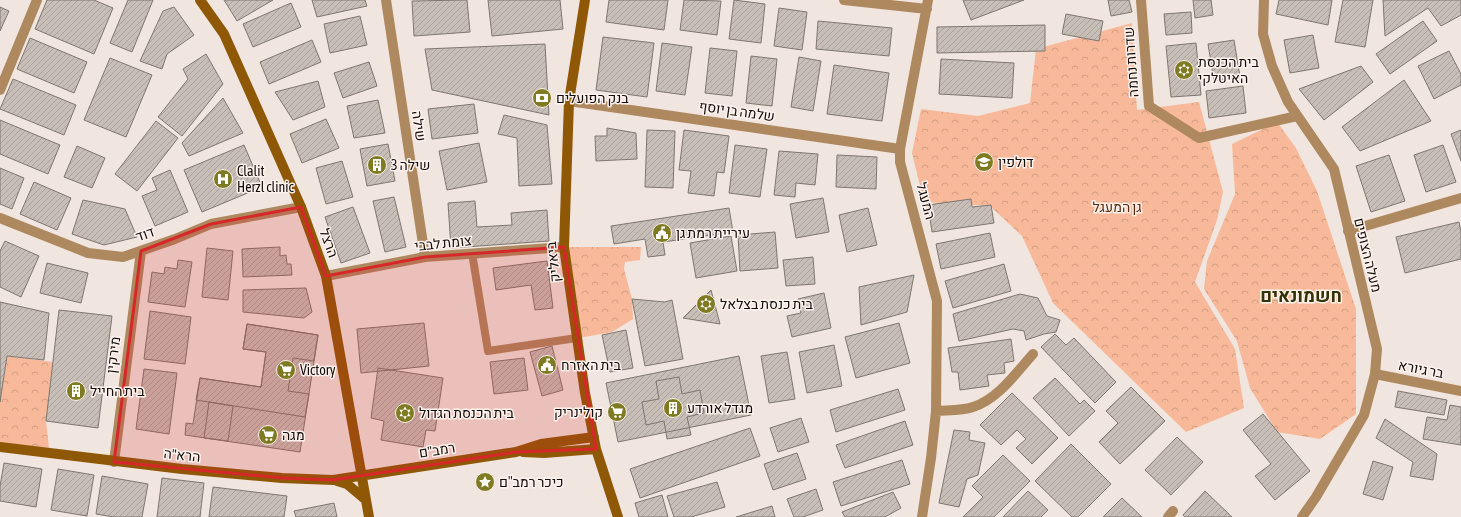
<svg xmlns="http://www.w3.org/2000/svg" width="1461" height="517" font-family="'Asap Condensed',Heebo,sans-serif">
<defs>
<pattern id="park-crowns" width="20" height="18" patternUnits="userSpaceOnUse"><rect width="20" height="18" fill="#f7b999"/><path d="M2 6a3 3 0 1 1 6 0M12 15a3 3 0 1 1 6 0" fill="none" stroke="#d39e82"/></pattern>
<pattern id="building-hatch" width="6" height="6" patternUnits="userSpaceOnUse"><rect width="6" height="6" fill="#c7beb7"/><path d="M-1 1l2-2M0 6l6-6M5 7l2-2" fill="none" stroke="#aaa29c"/></pattern>
</defs>
<rect width="100%" height="100%" fill="#f1e5df"/>
<path fill="url(#park-crowns)" d="M1132,23L1137,110L1199,102L1223,192L1217,220L1195,282L1235,349L1244,408L1186,432L1053,303L1022,236L990,206L924,202L912,153L921,109L978,116L1030,103L1036,49Z
M1277,122L1296,148L1317,191L1356,309V414L1320,439L1277,432L1250,388L1237,341L1204,289L1207,261L1235,194L1232,144Z
M566,247H641L640,260L625,262L624,269L632,299L633,319L612,332L579,338Z
M7,356L53,362L46,421L49,448L0,443V402Z"/>
<path fill="url(#building-hatch)" stroke="#7e766f" d="M47,0H94L113,8L94,54L35,29Z
M128,0H153L132,52L110,43Z
M224,0H273L237,21Z
M312,0H365L367,6L317,17Z
M467,0L470,32L414,36L412,1Z
M488,0H560L563,29L492,36Z
M609,0H668L664,30L606,22Z
M684,0L721,1L717,35L680,30Z
M734,0L765,4L761,43L729,39Z
M963,0H1024L971,20Z
M1108,0H1129L1132,12L1111,16Z
M1193,0H1211L1213,15L1195,18Z
M1279,0H1332L1328,25L1276,14Z
M1343,0H1373L1365,47L1335,42Z
M1383,0H1461V15L1441,26L1428,8L1385,36Z
M291,3L301,27L253,47L243,24Z
M0,7L9,11L0,31Z
M174,7L194,35L167,54L162,69L140,61L163,11Z
M779,8L807,12L802,50L774,46Z
M1191,12L1192,33L1166,35L1164,14Z
M1066,14L1103,21L1099,41L1062,34Z
M360,16L367,45L330,53L324,24Z
M818,21L892,28L889,56L816,49Z
M1423,21L1437,41L1390,74L1376,54Z
M1045,25V51L937,53V27Z
M1313,35L1319,68L1290,73L1284,40Z
M603,37L654,43L647,97L596,90Z
M30,38L87,62L74,93L17,69Z
M312,40L321,62L269,84L260,62Z
M1234,40L1240,77L1214,81L1208,44Z
M662,43L692,47L685,95L656,91Z
M1196,43L1201,95L1171,97L1166,46Z
M545,44L549,115L432,90L425,49Z
M710,48L737,51L732,96L705,93Z
M1449,51L1461,74V85L1434,99L1418,66Z
M206,54L223,84L182,136L158,117L188,79L183,69Z
M751,56L777,59L772,106L746,103Z
M799,57L821,61L813,111L791,107Z
M110,58L152,75L126,137L84,120Z
M941,59L1014,63L1012,98L939,94Z
M369,62L377,86L343,98L334,73Z
M834,65L889,73L882,121L827,114Z
M1361,66L1373,82L1324,120L1299,89Z
M13,79L76,105L64,135L0,109Z
M1404,80L1431,121L1360,151L1342,127Z
M318,81L325,107L293,120L275,92Z
M1243,86L1246,113L1209,118L1206,91Z
M223,98L243,133L189,156L182,143Z
M378,100L385,133L354,138L347,106Z
M474,104L478,133L432,139L428,109Z
M504,115L547,125L552,184L519,186L517,138L498,134Z
M326,119L339,148L302,163L290,134Z
M0,120L60,145L48,174L0,154Z
M156,121L178,138L137,191L115,174Z
M607,128L636,133L637,159L596,161L595,136H607Z
M647,130L675,131L673,188L645,187Z
M684,130L729,136L724,173L717,172L714,196L688,193L691,171L679,170Z
M1461,130V161L1451,134Z
M479,143L487,182L447,190L439,151Z
M388,144L395,181L367,186L360,149Z
M244,145L262,187L202,212L184,170Z
M735,145L767,149L760,197L729,193Z
M1443,145L1456,182L1426,192L1414,155Z
M77,146L105,158L92,188L64,177Z
M779,151L818,154L815,185L796,183L795,197L774,195Z
M837,155L877,157L876,189L836,187Z
M1389,155L1405,201L1371,212L1356,166Z
M342,161L353,197L326,204L316,168Z
M0,168L24,178L12,209L0,204Z
M170,170L188,212L155,226L142,196L157,190L152,178Z
M34,182L71,198L57,230L20,214Z
M394,197L406,247L385,252L373,201Z
M823,198L829,232L796,238L790,204Z
M971,199L972,207L991,205L994,223L932,232L928,205Z
M83,200L125,209L137,237L104,245L72,234Z
M475,201L477,227L512,225L511,213L547,210L549,241L451,248L448,203Z
M353,207L370,253L341,263L325,217Z
M729,208L733,232L663,242L665,255L648,257L645,239L614,244L611,226Z
M868,208L877,245L847,252L839,215Z
M1459,222L1461,232V259L1405,273L1396,237Z
M775,232L778,268L740,271L738,235Z
M990,233L995,257L941,269L936,244Z
M731,236L737,271L696,278L690,243Z
M5,241L39,256L21,297L0,287V251Z
M280,247V256L286,255L287,264H291L292,275L243,277L242,249Z
M207,248L233,251L228,300L202,297Z
M813,257L815,284L786,286L783,260Z
M178,260L192,262L185,307L148,302L152,272L164,274L165,267L177,269Z
M547,261L553,308L535,310L531,285L496,290L493,268Z
M47,263L88,273L81,303L40,293Z
M1004,264L1011,291L953,308L945,281Z
M914,275L907,312L861,325L859,287Z
M306,288L312,312L304,318L243,312V290Z
M711,290L720,324L683,318Z
M824,293L831,328L792,337L787,316L801,313L798,299Z
M1020,294L1038,298L1047,316L1060,320L1056,332L1044,334L1026,340L1024,331L1013,329L959,341L953,314Z
M632,299L665,302L672,300L683,359L645,366Z
M0,302L49,313L44,360L7,356L0,402Z
M59,310L112,316L98,428L46,421Z
M150,311L191,317L185,364L144,359Z
M424,323L429,366L361,373L357,329Z
M899,323L910,363L856,378L845,337Z
M247,324L318,335L314,361L293,358L288,391L309,394L305,417L196,400L200,378L261,387L266,352L243,349Z
M247,324L318,335L300,452L185,435L186,423L193,424L200,378L261,387L266,352L243,349Z
M626,330L633,368L610,372L602,335Z
M1055,334L1066,345L1074,338L1116,382L1095,403L1041,347Z
M1011,339L1014,361L1004,363L1005,373L987,375L989,386L960,390L958,372H952L948,348Z
M834,345L842,386L807,393L799,352Z
M552,346L563,390L542,396L530,352Z
M787,352L795,399L769,403L761,356Z
M739,356L751,415L618,442L606,383Z
M524,358L528,390L494,394L490,362Z
M378,368L443,378L435,431L426,430L423,447L381,440L384,421L371,418Z
M144,369L177,373L169,434L136,429Z
M679,377L682,394L700,390L704,413L687,417L691,435L667,439L664,421L646,425L642,402L659,399L656,381Z
M1055,378L1080,404L1084,400L1095,411L1069,436L1033,398Z
M1131,387L1165,421L1120,464L1099,442L1118,423L1106,411Z
M898,389L905,410L836,432L830,410Z
M1398,391L1447,400L1444,415L1395,407Z
M1012,393L1058,438L1032,464L1016,448L1026,439L1017,430L1001,445L980,425Z
M209,402L233,406L228,441L204,438Z
M1450,405L1461,407V445L1423,439L1427,417L1447,420Z
M1263,414L1310,471L1275,500L1255,476L1271,464L1243,430Z
M801,418L809,442L778,452L770,428Z
M1385,419L1437,454L1433,480L1410,476L1413,462L1376,438Z
M905,421L913,445L845,468L836,445Z
M750,428L760,456L640,498L630,469Z
M954,430L970,432L969,440L985,443L978,475L967,479L959,507L939,503Z
M1177,437L1203,462L1171,495L1145,470Z
M1071,444L1111,484L1078,517H1072L1035,481Z
M797,453L806,479L773,490L764,464Z
M1003,455L1030,481L994,517H963L983,497L972,486Z
M902,460L910,484L841,506L833,482Z
M1373,461L1393,467L1383,500L1363,494Z
M4,463L42,469L36,507L0,501V486Z
M58,469L94,475L87,516L51,510Z
M102,476L148,484L142,517H114L96,514Z
M162,478L204,483L200,517H157Z
M717,482L725,507L691,517H674L667,496Z
M213,487L287,496L284,517H209Z
M816,489L823,510L803,517H794L787,499Z
M1028,491L1048,510L1041,517H1003Z
M1205,491L1232,517H1185L1183,515Z
M893,492L901,508L885,517H845L842,512Z
M662,495L668,517H639L635,503Z
M1122,498L1142,517H1103Z
M334,503L337,517H296L294,511Z
M772,506L775,517H736Z"/>
<g fill="none" stroke-linecap="round" stroke-linejoin="round">
<path stroke="#ae885f" stroke-width="8" d="M472,253L488,351L577,338"/>
<path stroke="#ae885f" stroke-width="10" d="M386,0L425,257
M844,0L927,9
M1141,0L1149,106L1199,138L1297,116
M1264,0L1263,34L1272,66L1288,102L1334,169L1377,349L1375,374L1364,415L1316,497L1302,517
M0,90L37,0
M569,101L900,149
M0,218L88,253L123,257L175,239L211,224L301,207
M1348,231L1461,198
M326,276L425,257L564,247
M1375,374L1461,391
M936,411C948,410 961,411 973,407C998,399 1016,373 1033,354
M114,462L141,251
M922,517L931,458L936,411L937,301L900,162V149L928,0
M1168,517L1173,511"/>
<path stroke="#8f5806" stroke-width="10" d="M200,0L224,34L301,207L326,276L369,517
M585,0L569,101L564,247L585,393L596,449L618,517
M0,447L182,469L282,478L333,480L516,452L541,444L594,437
M523,452L544,453L596,449
M337,481L347,484L366,500"/>
</g>
<path fill="#d62828" fill-opacity="0.2" stroke="#d62828" stroke-width="3" stroke-linejoin="round" d="M301,207L326,276L425,257L564,247L596,449L516,452L333,480L282,478L114,462L141,251L211,224Z"/>
<defs>
<g id="synagogue-disc" transform="scale(1)"><circle r="9.5" fill="#7f7b22" stroke="#fef2ed"/><path d="M0-6.5L5.6 3.2H-5.6ZM0 6.5L5.6-3.2H-5.6Z" fill="#fff"/></g>
<g id="bank-disc" transform="scale(1)"><circle r="9.5" fill="#7f7b22" stroke="#fef2ed"/><path d="M-6-4H6V4H-6ZM0-2.3a2.3 2.3 0 1 0 0 4.6a2.3 2.3 0 1 0 0-4.6Z" fill="#fff"/></g>
<g id="school-disc" transform="scale(1)"><circle r="9.5" fill="#7f7b22" stroke="#fef2ed"/><path d="M0-5L7-2L0 1L-7-2ZM-4 1L0 2.5L4 1V4Q0 6-4 4Z" fill="#fff"/></g>
<g id="building-disc" transform="scale(1)"><circle r="9.5" fill="#7f7b22" stroke="#fef2ed"/><path d="M-4-6H4V6H1V3H-1V6H-4ZM-2.5-4.3h1.7v1.8h-1.7ZM.8-4.3h1.7v1.8H.8ZM-2.5-1h1.7V.8h-1.7ZM.8-1h1.7V.8H.8Z" fill="#fff"/></g>
<g id="hospital-disc" transform="scale(1)"><circle r="9.5" fill="#7f7b22" stroke="#fef2ed"/><path d="M-5-5h3v3.5h4V-5h3V5h-3V1.5h-4V5h-3Z" fill="#fff"/></g>
<g id="civic-disc" transform="scale(1)"><circle r="9.5" fill="#7f7b22" stroke="#fef2ed"/><path d="M-.6-6.5H3V-4.5H.6V-3L4-1V1h2V6H-6V1h2V-1L-.6-3ZM-1.2 2.5V6h2.4V2.5Z" fill="#fff"/></g>
<g id="supermarket-disc" transform="scale(1)"><circle r="9.5" fill="#7f7b22" stroke="#fef2ed"/><path d="M-6-5.5h2.5l.6 2H6L4.5 2H-2.5L-4.4-4H-6ZM-1.5 3.2a1.3 1.3 0 1 0 .1 0ZM3 3.2a1.3 1.3 0 1 0 .1 0Z" fill="#fff"/></g>
<g id="sight-disc" transform="scale(1)"><circle r="9.5" fill="#7f7b22" stroke="#fef2ed"/><path d="M0-6L1.8-2.2L6-1.7L2.9 1.2L3.7 5.4L0 3.3L-3.7 5.4L-2.9 1.2L-6-1.7L-1.8-2.2Z" fill="#fff"/></g>
</defs>
<g fill-rule="evenodd">
<use href="#synagogue-disc" x="1184" y="70"/>
<use href="#bank-disc" x="542" y="98"/>
<use href="#school-disc" x="984" y="162"/>
<use href="#building-disc" x="377" y="165"/>
<use href="#hospital-disc" x="223" y="179"/>
<use href="#civic-disc" x="662" y="233"/>
<use href="#synagogue-disc" x="706" y="304"/>
<use href="#civic-disc" x="547" y="365"/>
<use href="#supermarket-disc" x="286" y="370"/>
<use href="#building-disc" x="76" y="391"/>
<use href="#building-disc" x="673" y="408"/>
<use href="#supermarket-disc" x="617" y="412"/>
<use href="#synagogue-disc" x="405" y="413"/>
<use href="#supermarket-disc" x="268" y="435"/>
<use href="#sight-disc" x="485" y="482"/>
</g>
<g text-anchor="middle" dominant-baseline="central" stroke-width="3" stroke-linejoin="round" paint-order="stroke">
<g font-size="14" fill="#100c0a" stroke="#fef2ed">
<text transform="translate(1131 62) rotate(-94)">שדרות נחמה</text>
<text transform="translate(737 111) rotate(8)">שלמה בן יוסף</text>
<text transform="translate(419 126) rotate(81)">שילה</text>
<text transform="translate(926 201) rotate(75)">המעגל</text>
<text transform="translate(145 234) rotate(-19)">דוד</text>
<text transform="translate(329 243) rotate(70)">הרצל</text>
<text transform="translate(443 243) rotate(-6)">צומת לבבי</text>
<text transform="translate(1368 255) rotate(76)">מעלה הצופים</text>
<text transform="translate(553 262) rotate(-96)">ביאליק</text>
<text transform="translate(113 355) rotate(-83)">מירקין</text>
<text transform="translate(1421 369) rotate(11)">בר גיורא</text>
<text transform="translate(437 450) rotate(-9)">רמב"ם</text>
<text transform="translate(182 455) rotate(6)">הרא"ה</text>
</g>
<g font-size="14" fill="#100c0a" stroke="#fef2ed" text-anchor="start">
<text x="1198" y="62">בית הכנסת<tspan x="1198" dy="16">האיטלקי</tspan></text>
<text x="556" y="98">בנק הפועלים</text>
<text x="998" y="162">דולפין</text>
<text x="391" y="165">שילה 3</text>
<text x="237" y="171">Clalit<tspan x="237" dy="16">Herzl clinic</tspan></text>
<text x="676" y="233">עיריית רמת גן</text>
<text x="720" y="304">בית כנסת בצלאל</text>
<text x="561" y="365">בית האזרח</text>
<text x="300" y="370">Victory</text>
<text x="90" y="391">בית החייל</text>
<text x="687" y="408">מגדל אורדע</text>
<text x="603" y="412" text-anchor="end">קולינריק</text>
<text x="419" y="413">בית הכנסת הגדול</text>
<text x="282" y="435">מגה</text>
<text x="499" y="482">כיכר רמב"ם</text>
</g>
<g font-size="14" fill="#58290d" stroke="#fef2ed">
<text x="1117" y="207">גן המעגל</text>
</g>
<g font-size="18" font-weight="bold" fill="#343207" stroke="#fef2ed">
<text x="1301" y="295">חשמונאים</text>
</g>
</g>
</svg>
